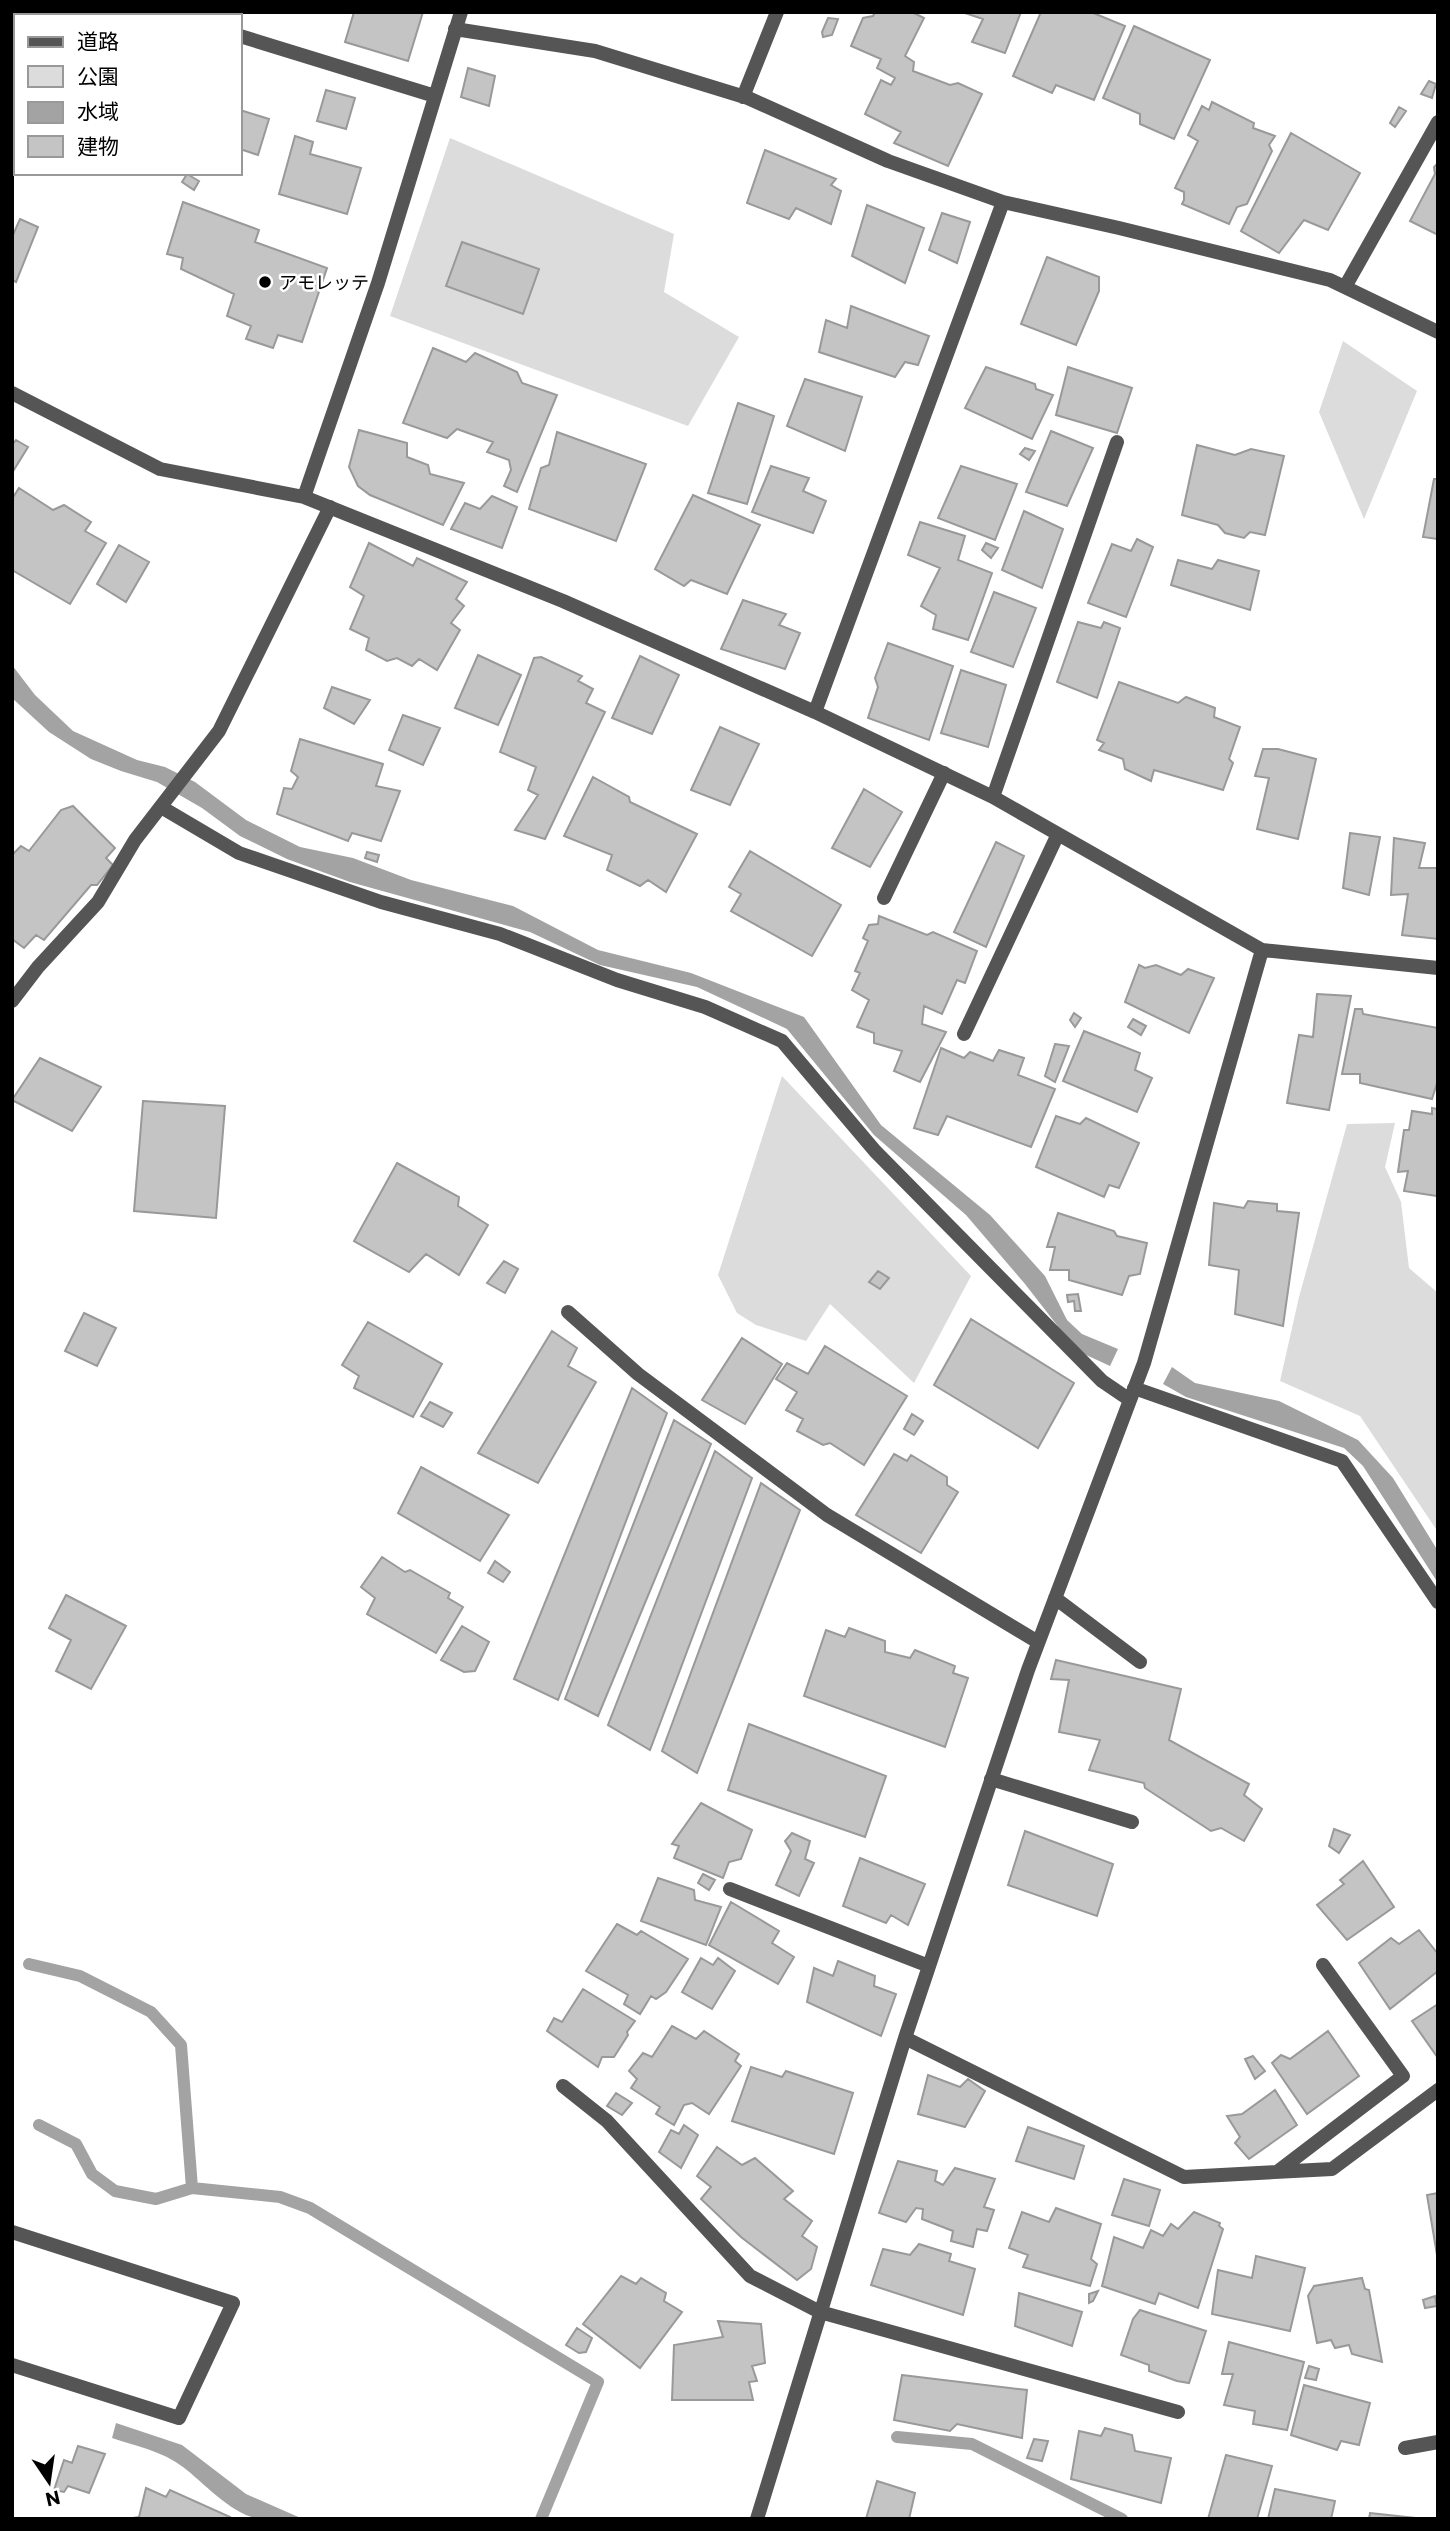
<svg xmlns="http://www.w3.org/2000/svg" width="1450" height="2531" font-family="Commissioner,'Noto Sans JP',sans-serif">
<rect width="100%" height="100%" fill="#fff"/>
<path fill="#dcdcdc" d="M450,138L674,234L664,292L739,337L688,426L390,316Z
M1343,341L1417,391L1364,519L1319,412Z
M782,1076L971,1276L914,1383L830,1304L806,1341L756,1325L737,1313L718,1275Z
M1395,1123L1385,1167L1401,1202L1409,1268L1438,1293V1532L1360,1416L1280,1381L1299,1297L1347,1124Z"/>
<path fill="#a3a3a3" d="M12,665L35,695L73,731L137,760L165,767L195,782L246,820L300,847L353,858L411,880L513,906L598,950L691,973L804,1017L881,1125L990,1215L1045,1276L1067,1320L1082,1334L1118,1349L1110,1366L1084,1354L1067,1338L1025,1284L966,1215L874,1135L787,1029L697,987L600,965L530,932L350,882L287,859L240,836L202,808L157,782L121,771L91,759L49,732L12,698Z
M1172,1367L1195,1383L1279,1401L1358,1440L1393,1478L1438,1551V1583L1363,1466L1344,1448L1186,1397L1163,1384Z
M116,2423L182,2445L246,2494L303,2519C289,2519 273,2521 259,2519C231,2514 204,2483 183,2467C162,2451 136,2446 112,2438Z"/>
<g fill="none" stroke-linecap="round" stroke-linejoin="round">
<path stroke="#a3a3a3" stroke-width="12" d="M29,1964L80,1976L151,2012L181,2045L192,2188
M39,2125L76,2144L92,2174L115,2191L156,2199L192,2188L280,2197L310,2208L598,2382L541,2519
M897,2437L972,2444L1122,2519"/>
</g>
<path fill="#c4c4c4" stroke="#999" stroke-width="2" d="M354,12H423L408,61L345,42Z
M875,12H912L924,18L905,56L914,62L913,71L950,85L958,83L982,94L948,166L894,143L901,132L865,114L881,80L891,85L895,78L877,68L881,59L851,46L863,18L873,16Z
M962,12H1021L1005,53L972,42L983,19Z
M1041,12H1091L1125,26L1094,100L1056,85L1052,93L1013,76Z
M828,18L838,19L832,35L823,37L822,32Z
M1134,26L1210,60L1174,139L1140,124V114L1103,98Z
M468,68L495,76L489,106L461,97Z
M1429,81L1436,84L1432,98L1421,94Z
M326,90L355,98L346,129L317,121Z
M1212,102L1254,123L1253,128L1275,136L1269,145L1272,151L1247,204L1237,207L1229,224L1182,204L1184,200V192L1175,188L1198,141L1188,135L1202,106L1209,110Z
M1399,107L1406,111L1395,127L1390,123Z
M240,110L269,119L258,155L240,149Z
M1291,133L1360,173L1328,230L1304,220L1279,253L1241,231Z
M295,136L313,142L310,154L361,168L347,214L279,194Z
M765,150L836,179L831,185L841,191L831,224L796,208L789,219L747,203Z
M1438,163V235L1410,221L1435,174L1434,167Z
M187,174L199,181L194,190L182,182Z
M183,202L259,230L255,242L327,268L302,342L278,335L273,348L246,339L251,326L227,316L234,294L181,269L183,258L167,254Z
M867,205L924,228L905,283L852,256Z
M942,213L970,222L957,263L929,250Z
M20,219L38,227L16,282L12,280V237Z
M462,242L539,269L523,314L446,286Z
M1047,257L1099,277V291L1076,345L1021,324Z
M851,306L929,336L918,365L905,362L895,377L819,352L826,320L847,328Z
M433,348L466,362L475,353L517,372L522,383L557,395L517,492L504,486L511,470L509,460L487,452L493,442L457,429L447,438L403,423Z
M986,367L1035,384L1036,389L1053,395L1032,439L965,408Z
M1068,367L1132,388L1117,433L1056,415Z
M805,379L862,397L845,451L787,426Z
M738,403L774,416L747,504L708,493Z
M359,430L407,443V457L428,465L430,474L464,483L443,525L370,495L358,486L349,467Z
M1051,431L1093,448L1067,506L1026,492Z
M557,432L646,464L616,541L529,509L541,468L549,465Z
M16,440L28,447L12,473V445Z
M1197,445L1235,455L1251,449L1284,456L1265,535L1250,532L1244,538L1225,533L1218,525L1182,515Z
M1025,448L1035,451L1029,460L1020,454Z
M771,466L809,478L803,491L826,501L813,533L752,512Z
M961,466L1017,484L995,540L938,518Z
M1434,479H1438V539L1423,537Z
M19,488L53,510L64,505L91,522L85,531L106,543L70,604L12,570V499Z
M693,495L760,525L727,594L691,580L684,586L655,569Z
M492,496L517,507L502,548L451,529L465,503L480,509Z
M1024,511L1063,529L1042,588L1002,570Z
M920,522L965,536L958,560L992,573L968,640L933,629L936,615L921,606L940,568L908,555Z
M1137,539L1153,547L1126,617L1088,603L1112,544L1131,551Z
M369,543L413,566L417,558L467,582L456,599L464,606L451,623L460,630L437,670L419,659L412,666L397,658L387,661L366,650L369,638L350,629L364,596L350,587Z
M986,543L998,548L991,558L982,550Z
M119,545L149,562L126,602L97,584Z
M1178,560L1212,569L1218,560L1259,571L1250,610L1171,585Z
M994,592L1036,608L1013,667L971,652Z
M743,600L786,614L779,625L800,633L785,669L721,649Z
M1078,622L1101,628L1104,622L1120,628L1097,698L1057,682Z
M888,643L953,666L929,740L868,718L878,687L875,678Z
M478,655L521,675L498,725L455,708Z
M640,656L679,675L652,734L612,718Z
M541,657L582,676L578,681L593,689L586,703L605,712L545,839L515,830L538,795L528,790L536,767L500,752L534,658Z
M961,670L1006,685L988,747L941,733Z
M1119,682L1178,703L1186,697L1215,708L1214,717L1240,727L1229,759L1233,763L1223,790L1154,770L1151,781L1125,769L1123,759L1099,750L1104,743L1097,740Z
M332,687L370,700L354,724L324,708Z
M403,715L440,728L423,765L389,750Z
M720,727L759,744L730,805L691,790Z
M300,739L383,764L376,786L400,791L381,841L352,833L348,841L277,814L284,788L292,789L298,777L291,771Z
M1263,749H1278L1316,759L1298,839L1257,829L1269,778L1255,776Z
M593,777L629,797L630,802L697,834L666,892L648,880L640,886L607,870L612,855L564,836Z
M864,789L902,812L870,867L832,848Z
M73,806L115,848L106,858L113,865L97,885H91L44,940L36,935L24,948L12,939V855L21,846L29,851L61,810Z
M1350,833L1380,837L1369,895L1343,888Z
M1394,838L1425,843L1419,868H1438V939L1402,935L1408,894L1391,895Z
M996,842L1024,856L986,947L954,932Z
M750,851L841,905L812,956L731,911L741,894L729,887Z
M367,852L379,855L377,862L365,858Z
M879,916L927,935L933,932L977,951L965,983L957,980L942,1014L924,1006L922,1024L946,1032L920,1082L894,1071L902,1051L874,1043V1033L857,1027L869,1000L852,990L860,973L855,971L868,941L863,938L869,925L878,924Z
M1139,965L1145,968L1156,965L1181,975L1188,969L1214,978L1189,1033L1125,1002Z
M1317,994L1351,996L1329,1110L1287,1103L1299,1035L1313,1037Z
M1355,1009H1362L1363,1014L1438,1028V1080L1432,1099L1360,1083V1074H1342Z
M1074,1013L1081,1018L1075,1027L1070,1020Z
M1133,1019L1146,1026L1141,1035L1128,1027Z
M1084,1031L1140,1053L1135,1070L1152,1078L1137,1112L1063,1081Z
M1055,1044L1069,1046L1055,1082L1045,1076Z
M941,1048L964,1058L970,1052L993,1061L999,1050L1024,1058L1018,1075L1055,1089L1031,1147L947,1116L938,1135L914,1128Z
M40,1058L101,1087L72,1131L12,1100Z
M143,1101L225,1106L216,1218L134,1211Z
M1432,1108L1438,1109L1437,1196L1404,1191L1408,1171L1398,1172L1404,1130H1409L1412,1111L1432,1114Z
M1056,1116L1080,1124L1086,1118L1139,1143L1119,1188L1109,1185L1104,1197L1036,1167Z
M397,1163L459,1197L458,1206L488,1225L459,1275L426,1254L409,1272L354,1241Z
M1248,1201L1277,1204V1211L1299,1213L1283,1326L1235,1314L1239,1270L1209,1265L1214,1203L1244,1208Z
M1058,1213L1114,1231L1117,1236L1147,1243L1140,1274L1129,1276L1122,1295L1069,1280V1270H1050L1055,1247H1047Z
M504,1261L518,1269L505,1293L487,1283Z
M878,1271L889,1278L880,1289L869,1282Z
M1078,1294L1081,1311H1075L1074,1301L1068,1302L1067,1295Z
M84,1313L116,1328L97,1366L65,1351Z
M971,1319L1074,1383L1038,1448L934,1385Z
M368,1322L442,1364L413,1417L354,1388L359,1376L342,1365Z
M552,1331L577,1348L568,1366L596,1382L538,1483L478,1453Z
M742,1338L782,1364L745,1424L702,1400Z
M825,1346L907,1396L864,1465L830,1443L823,1445L797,1431L803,1419L786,1410L797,1392L776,1379L787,1363L808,1374Z
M632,1388L667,1413L558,1700L514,1679Z
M430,1402L452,1413L443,1427L421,1416Z
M912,1414L923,1421L914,1435L904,1429Z
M674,1420L711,1444L598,1716L565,1699Z
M715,1451L752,1478L650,1750L608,1725Z
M894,1454L907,1461L911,1455L947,1477V1485L958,1492L921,1553L856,1515Z
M421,1467L509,1515L480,1561L398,1513Z
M761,1483L800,1510L697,1773L662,1751Z
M382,1557L405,1572L410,1570L450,1593L448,1598L463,1607L436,1653L367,1614L375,1598L361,1587Z
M495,1561L510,1572L503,1582L488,1573Z
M66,1595L126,1626L91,1689L56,1671L71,1640L49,1628Z
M462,1626L489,1642L475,1671L464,1672L441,1660Z
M849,1628L885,1641V1652L910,1658L915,1650L955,1666L953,1673L968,1678L945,1747L804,1696L826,1630L845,1637Z
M1056,1660L1181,1689L1169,1740L1249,1784L1244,1795L1262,1809L1244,1841L1221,1828L1211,1831L1145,1788L1144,1783L1089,1770L1100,1740L1059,1732L1069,1680L1051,1679Z
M749,1724L886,1776L865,1837L728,1790Z
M701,1803L752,1830L741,1859L729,1862L723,1878L674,1858L679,1846L672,1844Z
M1334,1829L1350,1835L1339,1853L1329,1846Z
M1025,1831L1113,1864L1097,1916L1008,1885Z
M792,1833L810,1841L805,1859L814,1863L799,1896L776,1885L791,1851L785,1841Z
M860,1858L925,1884L908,1925L891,1915L886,1923L843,1906Z
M1363,1861L1394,1907L1347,1940L1317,1905L1344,1884L1340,1880Z
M703,1874L715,1880L709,1890L698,1883Z
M658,1878L694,1890L695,1900L721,1907L706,1945L641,1921Z
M731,1902L779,1931L772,1943L794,1957L778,1984L709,1945Z
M617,1924L637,1935L641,1931L688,1959L666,1992L656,1999L651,1996L640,2014L624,2004L628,1995L586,1971Z
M1419,1930L1438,1954V1971L1390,2009L1359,1963L1391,1938L1399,1944Z
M701,1958L713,1965L718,1958L735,1971L712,2009L682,1992Z
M838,1961L875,1976L874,1986L896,1994L881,2036L807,2002L814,1968L833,1976Z
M583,1989L635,2021L627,2032L628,2035L614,2057H602L598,2067L547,2031L554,2018L562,2022Z
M1438,2004V2058L1412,2021Z
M672,2026L696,2039L704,2031L739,2054L735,2061L741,2066L709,2114L692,2103L684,2105L674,2125L656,2114L660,2107L631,2088L637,2079L629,2071L643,2053L652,2057Z
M1328,2031L1359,2076L1307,2114L1272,2063L1281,2055L1290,2059Z
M1253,2056L1265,2071L1255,2079L1245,2059Z
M751,2067L782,2077L786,2071L853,2093L834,2154L732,2121Z
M928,2075L960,2087L968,2079L985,2091L965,2127L918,2114Z
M1275,2090L1297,2125L1249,2159L1235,2143L1240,2137L1227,2116L1242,2114Z
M616,2093L632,2103L622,2115L607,2106Z
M684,2125L698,2135L681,2168L659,2152L671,2130L679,2134Z
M1028,2127L1084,2146L1074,2179L1016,2161Z
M717,2147L742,2165L755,2158L793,2191L784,2199L812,2221L802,2236L817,2247L811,2269L797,2280L741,2237L701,2199L711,2187L697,2176Z
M898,2161L937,2171L935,2181L943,2185L955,2168L995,2179L984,2207L994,2210L987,2231L977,2229L973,2247L951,2241L953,2231L922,2219L923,2209L916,2208L906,2222L879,2213Z
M1124,2179L1160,2190L1149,2226L1112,2215Z
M1438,2193V2261L1427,2195Z
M1056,2208L1101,2224L1091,2259L1097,2264L1090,2286L1023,2267L1028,2255L1009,2248L1022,2212L1049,2222Z
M1194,2212L1220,2223L1219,2226L1223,2229L1198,2308L1159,2293L1155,2304L1102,2286L1114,2237L1143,2248L1151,2230L1163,2236L1171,2224L1178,2229Z
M919,2244L951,2254L949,2261L975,2269L963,2315L871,2285L883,2249L910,2255Z
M1256,2256L1305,2268L1290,2331L1212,2314L1218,2270L1252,2278Z
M621,2276L636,2284L641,2278L666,2293L664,2301L682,2312L640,2368L583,2324Z
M1362,2278L1365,2289L1369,2290L1382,2362L1352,2354L1349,2345L1335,2348L1331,2340L1317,2343L1308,2296L1314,2286Z
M1098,2291L1093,2301L1089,2303V2294Z
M1019,2293L1082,2312L1072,2346L1015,2326Z
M1435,2296L1437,2306L1425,2308L1423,2300Z
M1140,2310L1206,2331L1189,2383L1177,2381L1149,2371V2365L1121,2355L1133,2319Z
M718,2321L761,2324L765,2363L752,2366L757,2381L749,2382L753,2400H672L674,2345L723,2337Z
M577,2328L592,2338L586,2352L579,2353L566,2345Z
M1229,2342L1304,2362L1287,2430L1253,2424L1255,2411L1224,2405L1233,2374H1222Z
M1309,2366L1319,2369L1316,2380L1305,2378Z
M902,2375L1027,2390L1022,2438L957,2424L950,2431L894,2420Z
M1304,2385L1370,2403L1359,2445L1341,2441L1337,2450L1291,2435Z
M1105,2428L1132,2435L1135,2451L1171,2458L1161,2503L1071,2479L1079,2431L1101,2436Z
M1034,2439L1048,2441L1042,2461L1027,2458Z
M78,2446L105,2454L89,2493L68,2486L64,2492L54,2490L64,2460L72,2463Z
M1226,2455L1272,2466L1257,2519H1208Z
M877,2481L915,2493L909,2519H866Z
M146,2488L166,2497L170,2490L230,2517L229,2519H127L139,2517Z
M1275,2489L1335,2501L1331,2519H1268Z
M1370,2513L1425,2519H1369Z"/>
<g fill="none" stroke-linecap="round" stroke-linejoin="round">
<path stroke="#555" stroke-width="14" d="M884,898L944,773
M12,1001L38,967L98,902L135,840L219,731L330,507
M12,2232L233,2303L179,2418L12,2365"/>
<path stroke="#555" stroke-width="14" d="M455,29L595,51L748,98L888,161L1003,202L1119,228L1330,280L1438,332
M240,36L435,96
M743,97L777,12
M1345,287L1438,122
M12,393L160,469L304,497L563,601L815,712L993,797L1262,950L1438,968
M304,497L378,283L461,12
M815,712L1003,202
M993,797L1117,442
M161,807L239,853L381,902L500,934L617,980L705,1007L782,1041L875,1151L1102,1381L1130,1400
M964,1034L1058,834
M568,1312L638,1374L827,1515L1038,1642
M1134,1388L1342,1461L1438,1602
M1055,1598L1140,1662
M991,1779L1132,1822
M730,1889L929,1966
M905,2038L1184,2177L1332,2169L1438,2090
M563,2086L607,2121L750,2276L820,2312L1178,2412
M1277,2172L1403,2076L1323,1965
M1405,2448L1438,2442
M757,2519L905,2038L1028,1670L1144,1363L1262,950"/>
</g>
<circle fill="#000" stroke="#fff" stroke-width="2.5" cx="265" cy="282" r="7"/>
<g text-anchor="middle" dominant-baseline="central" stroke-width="5" stroke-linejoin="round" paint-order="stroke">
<g font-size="18" fill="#000" stroke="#fff" text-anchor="start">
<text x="279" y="282">アモレッテ</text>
</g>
</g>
<rect width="1450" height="2531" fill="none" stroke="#000000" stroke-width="28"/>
<rect x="14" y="14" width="228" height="161" fill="#ffffff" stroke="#999999" stroke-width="2"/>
<rect x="28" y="37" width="35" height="10" fill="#555555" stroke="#999999" stroke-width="2"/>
<text x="77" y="49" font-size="21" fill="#000000">道路</text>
<rect x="28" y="66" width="35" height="21" fill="#dcdcdc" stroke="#999999" stroke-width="2"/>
<text x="77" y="84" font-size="21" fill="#000000">公園</text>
<rect x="28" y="102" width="35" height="21" fill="#a3a3a3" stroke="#999999" stroke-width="2"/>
<text x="77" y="119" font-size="21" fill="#000000">水域</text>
<rect x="28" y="136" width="35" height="21" fill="#c4c4c4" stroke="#999999" stroke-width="2"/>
<text x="77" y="154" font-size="21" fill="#000000">建物</text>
<g transform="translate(49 2482) rotate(167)" stroke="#ffffff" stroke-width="5" paint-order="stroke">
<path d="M0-5L12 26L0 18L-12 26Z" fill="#000000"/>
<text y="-10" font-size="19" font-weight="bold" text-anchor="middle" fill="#000000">N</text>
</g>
</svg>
